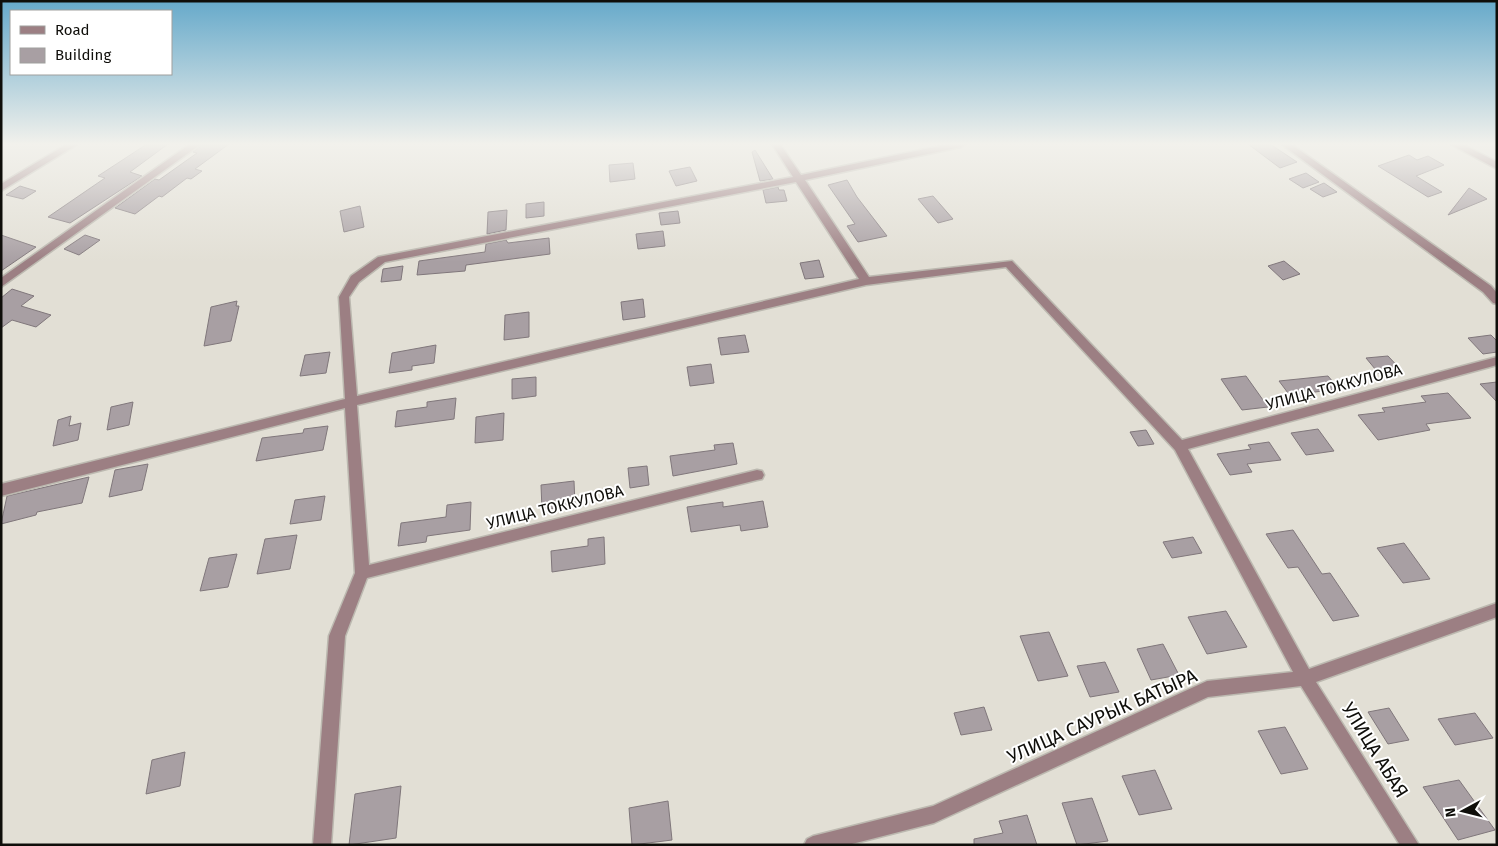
<svg xmlns="http://www.w3.org/2000/svg" width="1498" height="846" font-family="'Fira Sans',sans-serif">
<rect width="100%" height="100%" fill="#e2dfd5"/>
<path fill="#a89fa3" stroke="#80777b" d="M147,144H168L130,172L142,176L70,223L48,217L105,178L98,176Z
M203,144H229L195,169L202,171L191,179L187,178L162,197L159,196L135,214L115,208L155,179L159,180L197,153L193,152Z
M1248,144H1270L1297,162L1280,168Z
M755,150L773,179L760,181L752,152Z
M1409,155L1417,160L1428,156L1444,165L1416,176L1442,192L1428,197L1378,166Z
M633,163L635,179L610,182L609,165Z
M690,167L697,181L676,186L669,171Z
M1306,173L1319,182L1303,188L1289,179Z
M847,180L857,197L887,236L858,242L847,226L855,224L828,185Z
M1324,183L1337,192L1323,197L1310,189Z
M20,186L36,191L23,199L6,195Z
M778,187L779,190H784L787,201L766,203L763,190Z
M1469,188L1487,199L1448,215Z
M933,196L953,219L938,223L918,199Z
M544,202V216L526,218V204Z
M360,206L364,227L344,232L340,211Z
M507,210L506,230L487,234L488,212Z
M678,211L680,223L661,225L659,213Z
M663,231L665,246L638,249L636,234Z
M1,235L36,247L1,271Z
M85,235L100,240L79,255L64,249Z
M549,238L550,254L466,265L465,271L417,275L419,261L485,252L486,244L506,240L508,243Z
M819,260L824,277L805,279L800,263Z
M1284,261L1300,274L1283,280L1268,266Z
M403,266L401,280L381,282L383,269Z
M12,289L34,296L21,306L51,315L36,327L12,320L1,328V298Z
M643,299L645,317L623,320L621,302Z
M237,301L236,306H239L231,341L204,346L211,307Z
M529,312V337L504,340L505,315Z
M745,335L749,352L721,355L718,338Z
M1491,335L1497,341V352L1483,354L1468,338Z
M436,345L434,363L412,366V370L389,373L392,353Z
M330,352L326,373L300,376L305,355Z
M1388,356L1403,372L1380,375L1366,358Z
M711,364L714,383L690,386L687,367Z
M1246,376L1268,407L1242,410L1221,379Z
M1328,376L1339,389L1307,393L1311,398L1294,401L1279,381Z
M536,377V396L512,399V379Z
M1497,382V402L1480,384Z
M1448,393L1471,418L1426,424L1430,430L1378,440L1358,415L1385,412L1382,408L1426,402L1421,396Z
M456,398L454,419L395,427L397,411L427,407V402Z
M133,402L129,425L107,430L111,407Z
M504,413L503,440L475,443L476,417Z
M71,416L69,426L81,423L78,440L53,446L58,420Z
M328,426L323,450L256,461L262,438L303,433L304,429Z
M1318,429L1334,451L1306,455L1291,433Z
M1146,430L1154,444L1138,446L1130,432Z
M1269,442L1281,460L1247,464L1252,472L1230,475L1217,454L1251,449L1248,445Z
M733,443L737,464L673,476L670,456L715,450L714,445Z
M148,464L142,490L109,497L115,470Z
M647,466L649,485L630,488L628,468Z
M89,477L82,503L37,512L36,515L1,524L7,496Z
M574,481L575,505L542,510L541,485Z
M325,496L321,520L290,524L295,500Z
M763,501L768,527L741,531L740,525L691,532L687,507L723,502V507Z
M471,502L470,530L427,536L426,542L398,546L401,523L446,517L447,505Z
M1293,530L1322,574L1330,573L1359,616L1333,621L1298,567L1288,568L1266,534Z
M297,535L290,569L257,574L265,539Z
M604,537L605,564L552,572L551,551L588,546V539Z
M1193,537L1202,553L1172,558L1163,542Z
M1404,543L1430,579L1403,583L1377,548Z
M237,554L228,587L200,591L209,558Z
M1226,611L1247,647L1207,654L1188,617Z
M1049,632L1068,676L1038,681L1020,636Z
M1163,644L1179,675L1151,680L1137,649Z
M1105,662L1119,692L1090,697L1077,666Z
M984,707L992,730L961,735L954,713Z
M1389,708L1409,740L1388,744L1368,712Z
M1475,713L1493,738L1455,745L1438,719Z
M1285,727L1308,769L1281,774L1258,731Z
M185,752L180,786L146,794L152,760Z
M1155,770L1172,809L1139,815L1122,776Z
M1459,780L1495,830L1458,840L1423,787Z
M401,786L396,838L349,845L355,794Z
M1092,798L1108,841L1077,845L1062,803Z
M668,801L672,840L632,845L629,808Z
M1027,815L1037,845H974V839L1003,833L999,821Z"/>
<g fill="none" stroke-linecap="round" stroke-linejoin="round">
<g stroke="#bcb9b0" stroke-width="3">
<path id="minor" d="M67,144H78L1,191V184Z
M190,144H201L1,287V278Z
M772,144H780L801,175L949,144H965L961,147L805,180L869,277L1012,261L1182,440L1497,357V365L1188,449L1309,669L1497,603V617L1316,682L1419,845H1400L1301,686L1208,697L934,823L848,845H804L807,839L813,836L933,806L1207,681L1293,672L1175,450L1006,267L866,285L357,405L369,565L757,470L762,471L764,475L762,479L757,480L367,578L345,636L331,845H313L329,636L355,573L345,408L1,496V484L345,399L339,297L351,276L378,257L793,177ZM796,182L859,279L357,396L349,297L359,282L385,262Z
M1281,144H1291L1491,286L1497,293V304L1493,303L1483,292Z
M1450,144H1462L1497,162V169Z"/>
</g>
<use href="#minor" fill="#9c7f83" fill-rule="evenodd"/>
</g>
<linearGradient id="sky" x2="0" y2="1"><stop stop-color="#66a9ca"/><stop offset="0.55" stop-color="#f2f1ec"/><stop offset="1" stop-color="#f2f1ec" stop-opacity="0"/></linearGradient>
<rect width="1498" height="262" fill="url(#sky)"/>
<g text-anchor="middle" dominant-baseline="central" stroke-width="4" stroke-linejoin="round" paint-order="stroke">
<g font-size="16" fill="#0f0e0a" stroke="#fff">
<text transform="translate(1334 387) rotate(-15)">УЛИЦА ТОККУЛОВА</text>
<text transform="translate(555 507) rotate(-14)">УЛИЦА ТОККУЛОВА</text>
</g>
<g font-size="19" fill="#0f0e0a" stroke="#fff">
<text transform="translate(1102 716) rotate(-24)">УЛИЦА САУРЫК БАТЫРА</text>
<text transform="translate(1375 750) rotate(58)">УЛИЦА АБАЯ</text>
</g>
</g>
<rect width="1498" height="846" fill="none" stroke="#0f0e0a" stroke-width="5"/>
<rect x="10" y="10" width="162" height="65" fill="#ffffff" stroke="#9f9f9d"/>
<rect x="20" y="26" width="25" height="8" fill="#9c7f83" stroke="#9f9f9d"/>
<text x="55" y="35" font-size="15" fill="#0f0e0a">Road</text>
<rect x="20" y="48" width="25" height="15" fill="#a89fa3" stroke="#9f9f9d"/>
<text x="55" y="60" font-size="15" fill="#0f0e0a">Building</text>
<g transform="translate(1463 811) rotate(263)" stroke="#ffffff" stroke-width="4" paint-order="stroke">
<path d="M0-4L9 19L0 12L-9 19Z" fill="#0f0e0a"/>
<text y="-8" font-size="14" font-weight="bold" text-anchor="middle" fill="#0f0e0a">N</text>
</g>
</svg>
